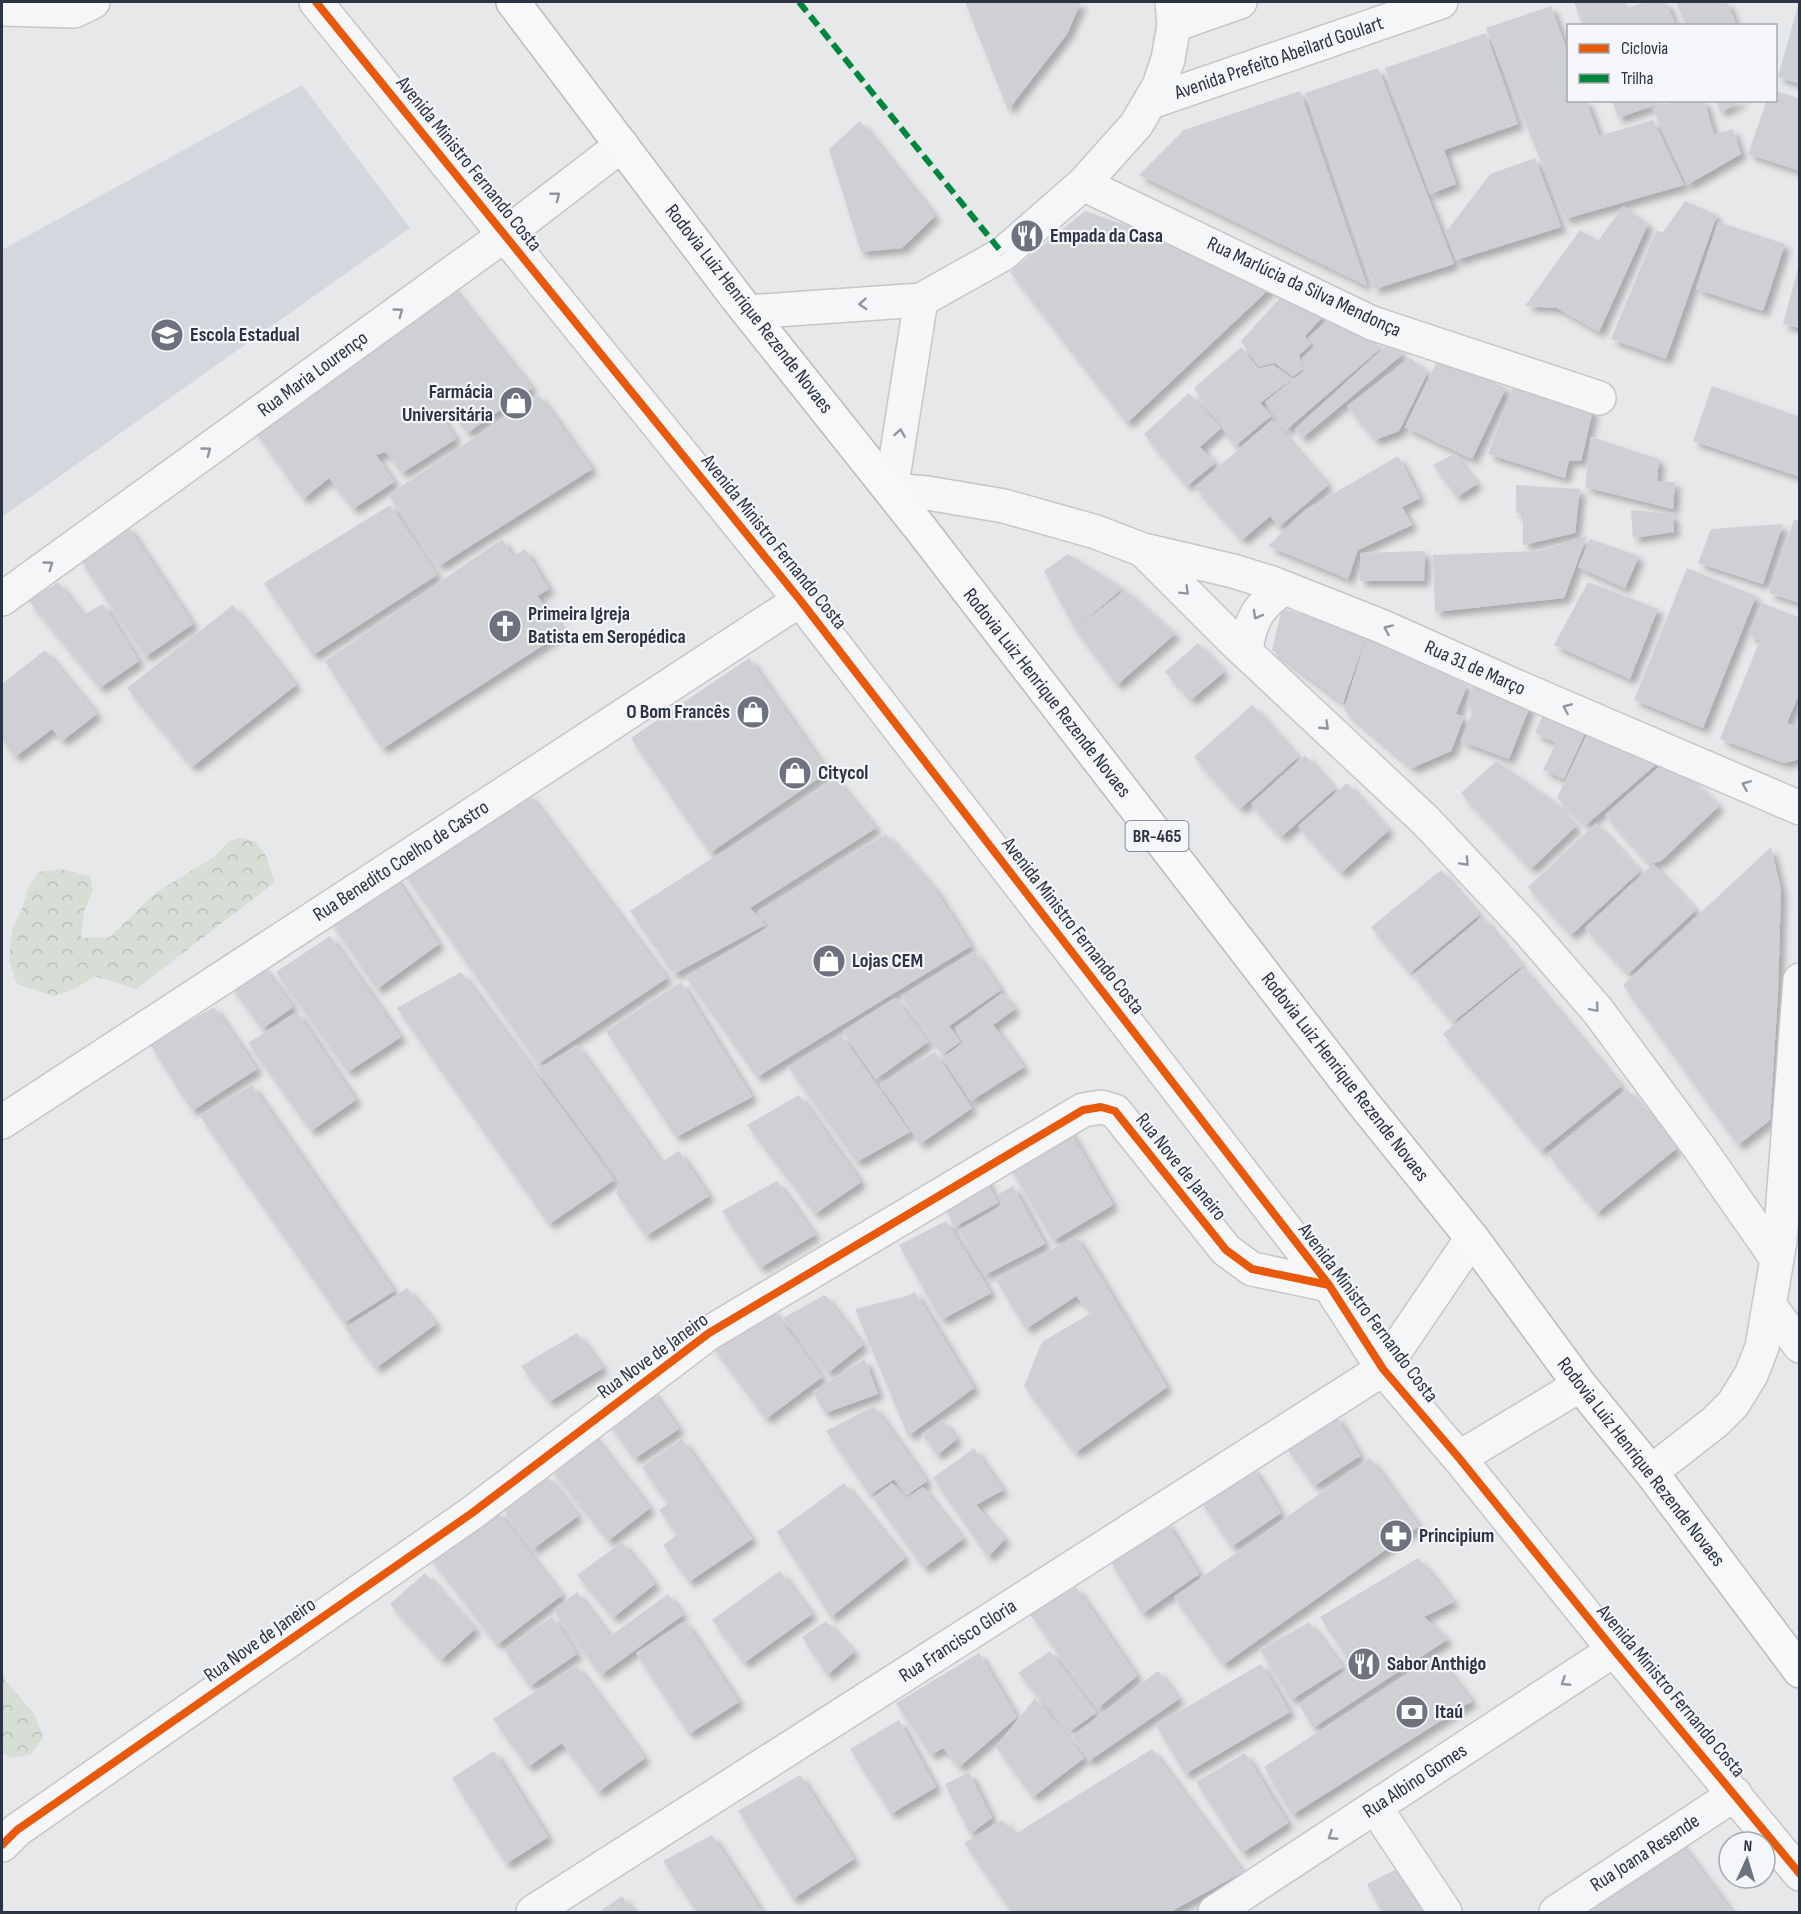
<svg xmlns="http://www.w3.org/2000/svg" width="1801" height="1914" font-family="'Sofia Sans Condensed',sans-serif">
<defs>
<pattern id="forest-crowns" width="20" height="18" patternUnits="userSpaceOnUse" patternTransform="scale(1.5)"><rect width="20" height="18" fill="#d6ded6"/><path d="M2 6a3 3 0 1 1 6 0M12 15a3 3 0 1 1 6 0" fill="none" stroke="#b8bfb9"/></pattern>
<filter id="shadow"><feDropShadow dx="5.5" dy="5.5" stdDeviation="3" flood-color="#0004"/></filter>
</defs>
<rect width="100%" height="100%" fill="#e6e8ea"/>
<path fill="#d4d7dd" d="M302,85L410,228L2,517V250Z"/>
<path fill="url(#forest-crowns)" d="M241,838L255,841L265,854L275,882L136,989L95,976L73,990L54,996L17,984L9,960L12,929L22,909L28,888L39,872L61,869L90,876L93,891L84,911L81,938L110,937L155,893L214,857L229,841Z
M2,1670L5,1680L35,1715L43,1738L30,1755L12,1758L2,1753Z"/>
<path fill="#ced0d3" filter="url(#shadow)" d="M965,2H1081L1067,34L1008,110Z
M1574,2H1625L1628,8L1644,2H1666L1676,26H1583Z
M1676,2H1727L1737,26H1686Z
M1799,2H1800V84L1778,77Z
M1551,6L1568,54V100H1586L1599,136L1653,120L1684,185L1565,219L1486,28Z
M1486,33L1518,124L1444,150L1456,184L1430,194L1385,68Z
M1378,68L1454,264L1375,289L1305,93Z
M1300,91L1367,286L1139,175L1184,130Z
M1776,91L1800,99V171L1748,154L1767,100H1776Z
M1612,100H1666V101L1618,118Z
M1677,100H1704L1714,134L1733,129L1741,154L1687,185L1653,109Z
M1716,100H1744L1720,112Z
M860,121L935,216L902,248L861,252L829,149Z
M1535,158L1561,227L1456,260L1446,232L1490,174Z
M1685,201L1717,215L1666,359L1611,339L1656,231L1663,232Z
M1623,206L1648,224L1599,332L1557,308L1525,306L1580,230L1598,241Z
M1085,211L1280,279L1127,423L1010,272Z
M1718,222L1785,244L1763,311L1696,289Z
M1799,264H1800V328L1783,324Z
M449,283L532,388L467,433L449,408L440,414L456,439L402,473L386,452L376,455L394,482L353,509L329,478L303,499L253,428Z
M1288,289L1324,315L1305,336L1311,344L1299,355L1304,369L1293,376L1275,363L1259,366L1241,341Z
M1337,311L1381,348L1286,430L1265,402L1305,370L1302,358L1315,346L1308,338Z
M1389,343L1403,354L1302,438L1295,429Z
M1241,347L1258,369L1273,365L1292,379L1260,403L1271,416L1235,446L1194,388Z
M1439,357L1506,388L1472,459L1405,427Z
M1410,358L1428,372L1399,431L1375,440L1347,406Z
M1515,383L1593,410L1581,461L1569,460L1565,478L1488,454Z
M1712,386L1800,417V477L1693,441Z
M1189,393L1221,428L1200,447L1215,463L1187,486L1144,434Z
M539,395L592,469L439,566L388,495Z
M1272,420L1328,485L1279,527L1270,516L1242,540L1195,487Z
M1591,437L1659,459L1657,481L1675,482L1673,509L1585,487Z
M1454,454L1477,484L1457,497L1433,465Z
M1398,456L1420,498L1402,507L1412,525L1358,550L1348,579L1268,546L1305,510Z
M1516,485L1580,489L1575,533L1523,545V513H1516Z
M390,505L437,575L313,655L264,583Z
M1631,510L1673,514L1674,532L1633,538Z
M1794,520L1800,521V603L1769,593Z
M1783,524L1763,584L1698,563L1711,529Z
M127,525L193,624L145,657L80,559Z
M1587,536L1564,598L1435,612L1433,555L1540,551Z
M502,539L513,557L525,549L549,589L537,596L565,631L382,749L325,661Z
M1590,539L1639,556L1625,588L1578,567Z
M1425,551L1424,581H1360V553Z
M1068,554L1123,588L1075,629L1044,571Z
M1687,568L1756,596L1703,728L1634,700Z
M58,582L83,615L103,604L139,661L100,688L29,601Z
M1588,582L1658,609L1630,679L1554,645Z
M1125,590L1175,634L1117,685L1075,629Z
M1762,603L1800,618V691L1787,723L1800,728V759L1784,763L1720,739L1760,640L1749,636Z
M233,605L296,685L192,767L127,688Z
M1282,608L1366,636L1343,703L1272,650Z
M1366,638L1467,685L1456,714L1464,717L1451,751L1412,768L1344,710Z
M1198,643L1224,672L1191,700L1165,672Z
M45,650L97,714L62,741L52,729L15,757L2,739V684Z
M749,658L828,772L710,853L631,738Z
M1474,684L1530,706L1509,759L1461,741L1474,707L1466,704Z
M1548,704L1590,722L1564,779L1543,770L1556,743L1535,733Z
M1252,705L1298,757L1240,809L1194,757Z
M1591,726L1667,755L1586,825L1557,798Z
M1305,755L1335,789L1281,837L1251,804Z
M1669,758L1719,806L1661,861L1649,864L1605,815Z
M1496,761L1546,796L1576,826L1531,869L1461,793Z
M836,779L876,828L750,908L765,925L674,974L630,911Z
M1347,783L1389,830L1341,873L1298,826Z
M529,794L667,978L538,1064L403,872Z
M1596,823L1640,871L1571,935L1528,887Z
M886,834L934,888L971,946L757,1077L686,977L770,926L758,911Z
M1771,847L1781,890L1778,992L1770,1120L1738,1145L1623,985Z
M1653,864L1696,910L1628,974L1585,928Z
M1441,870L1479,915L1410,973L1371,927Z
M394,875L439,944L377,989L329,919Z
M1482,917L1522,966L1453,1022L1413,975Z
M330,936L401,1037L348,1072L276,972Z
M974,951L1001,990L949,1026L960,1042L943,1054L901,996Z
M262,965L293,1007L262,1029L230,985Z
M1523,968L1621,1086L1541,1151L1443,1034Z
M461,972L614,1180L549,1224L397,1008Z
M681,982L752,1097L676,1137L606,1031Z
M1002,993L1015,1009L993,1025L1024,1067L971,1101L943,1058L964,1042L955,1028Z
M895,998L928,1042L876,1079L843,1031Z
M214,1007L257,1069L192,1111L150,1044Z
M297,1012L356,1100L311,1131L248,1043Z
M841,1035L910,1132L857,1162L788,1067Z
M577,1045L661,1162L679,1151L709,1196L646,1236L616,1193L621,1182L537,1070Z
M935,1052L972,1108L920,1144L880,1084Z
M252,1085L394,1291L344,1323L200,1116Z
M1627,1089L1677,1148L1597,1213L1548,1154Z
M799,1095L861,1182L815,1214L747,1125Z
M1067,1126L1113,1205L1053,1241L1007,1162Z
M983,1174L998,1203L954,1227L942,1199Z
M777,1181L815,1235L760,1268L722,1211Z
M1013,1186L1045,1244L985,1275L959,1230L1002,1205L997,1195Z
M946,1221L991,1293L941,1320L899,1245Z
M1076,1236L1167,1387L1075,1453L1024,1386L1042,1342L1091,1313L1076,1296L1026,1329L996,1280Z
M407,1288L436,1324L376,1368L345,1328Z
M915,1292L974,1388L908,1436L855,1309L907,1296Z
M825,1295L863,1345L828,1373L783,1318Z
M771,1308L822,1377L766,1419L710,1343Z
M577,1333L603,1368L549,1402L521,1366Z
M865,1359L878,1394L825,1413L813,1392Z
M651,1389L679,1429L634,1459L606,1419Z
M874,1406L927,1481L907,1495L894,1479L870,1495L826,1431Z
M1336,1415L1360,1456L1314,1486L1285,1446Z
M943,1420L957,1439L937,1455L922,1434Z
M590,1431L650,1508L608,1541L547,1463Z
M682,1439L752,1539L689,1582L663,1545L677,1535L659,1510L668,1504L642,1467Z
M974,1448L1003,1490L976,1505L1005,1539L988,1557L933,1478Z
M1370,1458L1419,1526L1223,1665L1174,1597Z
M1252,1466L1281,1513L1231,1547L1199,1498Z
M547,1476L578,1516L533,1549L502,1508Z
M844,1483L905,1558L831,1617L777,1532Z
M892,1483L906,1499L923,1487L963,1539L924,1568L873,1498Z
M497,1511L562,1595L497,1645L428,1555Z
M1166,1521L1199,1574L1142,1614L1109,1559Z
M622,1542L655,1584L613,1618L577,1575Z
M1418,1558L1454,1602L1424,1617L1448,1639L1313,1728L1299,1704L1352,1666L1320,1617Z
M780,1571L812,1614L744,1663L712,1620Z
M425,1573L475,1629L441,1660L390,1604Z
M1076,1587L1137,1676L1098,1708L1030,1614Z
M577,1592L610,1636L668,1594L683,1615L601,1675L553,1610Z
M552,1617L577,1654L530,1686L504,1650Z
M685,1621L739,1702L689,1734L636,1653Z
M826,1621L854,1652L827,1675L802,1637Z
M1309,1622L1343,1667L1291,1700L1260,1650Z
M1050,1651L1096,1713L1070,1731L1018,1673Z
M979,1653L1017,1717L959,1767L943,1748L931,1755L896,1703Z
M1436,1655L1472,1701L1292,1815L1264,1767Z
M1261,1664L1290,1712L1185,1774L1156,1725Z
M576,1665L645,1758L598,1792L562,1743L528,1767L493,1719Z
M1158,1671L1179,1699L1089,1761L1072,1736Z
M1035,1698L1084,1758L1033,1797L996,1747Z
M899,1720L936,1787L891,1814L850,1749Z
M1152,1749L1243,1872L1170,1912H1012L964,1843L1002,1820L1015,1834Z
M494,1751L548,1837L506,1864L452,1778Z
M1245,1753L1288,1823L1242,1853L1196,1782Z
M969,1772L992,1818L970,1834L945,1784Z
M800,1775L854,1859L793,1899L738,1811Z
M712,1835L762,1912H697L663,1861Z
M1677,1838L1732,1912H1568Z
M1405,1865L1435,1912H1382L1367,1884Z
M622,1896L634,1912H599Z"/>
<g fill="none" stroke-linecap="round" stroke-linejoin="round">
<g stroke="#c4c6c8" stroke-width="36">
<path id="minor" d="M316,2L800,600L1329,1285L1383,1369L1459,1458L1614,1650L1800,1874
M2,9L74,11L93,2
M1174,25L1240,2
M1151,102L1441,2
M1083,184L1372,323L1599,398
M921,300L891,490L927,493L1004,506L1096,532L1143,550L1236,643L1426,821L1528,930L1598,1011L1698,1146L1777,1259
M748,312L921,300L1003,254L1083,184L1136,125L1159,86L1168,59L1174,25L1172,2
M1144,550L1233,571L1272,583L1381,626L1513,685L1800,808
M2,599L506,234L622,145
M1246,652C1249,621 1259,604 1285,588
M2,1122L800,600
M1769,1305L1800,1346
M1459,1458L1580,1385
M1651,1472L1715,1422L1733,1404L1751,1375L1762,1347L1780,1241L1800,980
M1375,1807L1445,1912
M2,1845L17,1830L472,1513L709,1333L1083,1110L1101,1107L1115,1111L1226,1250L1252,1269L1329,1285
M533,1912L1383,1369L1472,1238
M1215,1912L1614,1650
M1556,1912L1735,1794"/>
</g>
<g stroke="#b8bbbf" stroke-width="36">
<path id="highway" d="M513,2L737,298L921,529L1364,1104L1472,1238L1580,1385L1651,1472L1800,1671"/>
</g>
<use href="#minor" stroke="#f5f6f7" stroke-width="33"/>
<use href="#highway" stroke="#f8f8f8" stroke-width="33"/>
<path stroke="#00873e" stroke-width="6" stroke-dasharray="12 6" stroke-linecap="butt" d="M799,2L1003,254"/>
<g stroke="#f4f6f9" stroke-width="11">
<path id="cycleway" d="M316,2L800,600L1329,1285L1383,1369L1459,1458L1614,1650L1800,1874
M2,1845L17,1830L472,1513L709,1333L1083,1110L1101,1107L1115,1111L1226,1250L1252,1269L1329,1285"/>
</g>
<use href="#cycleway" stroke="#e8590c" stroke-width="8"/>
</g>
<defs><path id="oneway-chevron" d="M-2-3.5L2.5 0L-2 3.5" fill="none" stroke-width="1.6" stroke-linecap="round" stroke-linejoin="round" transform="scale(1.5)"/></defs>
<g stroke="#90959e">
<use href="#oneway-chevron" transform="translate(556 196) rotate(-38)"/>
<use href="#oneway-chevron" transform="translate(863 304) rotate(176)"/>
<use href="#oneway-chevron" transform="translate(399 312) rotate(-36)"/>
<use href="#oneway-chevron" transform="translate(900 433) rotate(-81)"/>
<use href="#oneway-chevron" transform="translate(207 451) rotate(-36)"/>
<use href="#oneway-chevron" transform="translate(49 565) rotate(-36)"/>
<use href="#oneway-chevron" transform="translate(1185 591) rotate(45)"/>
<use href="#oneway-chevron" transform="translate(1257 615) rotate(119)"/>
<use href="#oneway-chevron" transform="translate(1388 629) rotate(-156)"/>
<use href="#oneway-chevron" transform="translate(1567 708) rotate(-157)"/>
<use href="#oneway-chevron" transform="translate(1325 726) rotate(43)"/>
<use href="#oneway-chevron" transform="translate(1746 785) rotate(-157)"/>
<use href="#oneway-chevron" transform="translate(1465 862) rotate(47)"/>
<use href="#oneway-chevron" transform="translate(1595 1008) rotate(50)"/>
<use href="#oneway-chevron" transform="translate(1565 1682) rotate(147)"/>
<use href="#oneway-chevron" transform="translate(1332 1836) rotate(147)"/>
</g>
<defs>
<g id="restaurant-disc" transform="scale(1.725)"><circle r="9.5" fill="#6c737f" stroke="#f4f6f9"/><path d="M-5-6h1v4h1v-4h1v4h1v-4h1v5L-1.5 .5V6h-2V.5L-5-1ZM5-6V6H3V1.5H1.5Q1.5-4 5-6Z" fill="#fff"/></g>
<g id="school-disc" transform="scale(1.725)"><circle r="9.5" fill="#6c737f" stroke="#f4f6f9"/><path d="M0-5L7-2L0 1L-7-2ZM-4 1L0 2.5L4 1V4Q0 6-4 4Z" fill="#fff"/></g>
<g id="shop-disc" transform="scale(1.725)"><circle r="9.5" fill="#6c737f" stroke="#f4f6f9"/><path d="M-5-2.5h2.3a2.7 3.5 0 0 1 5.4 0H5L5.5 6h-11ZM-1.5-2.5h3a1.5 2.3 0 0 0-3 0Z" fill="#fff"/></g>
<g id="church-disc" transform="scale(1.725)"><circle r="9.5" fill="#6c737f" stroke="#f4f6f9"/><path d="M-1.2-6h2.4v3.5h3.3v2.4h-3.3V6h-2.4V-.1h-3.3v-2.4h3.3Z" fill="#fff"/></g>
<g id="pharmacy-disc" transform="scale(1.725)"><circle r="9.5" fill="#6c737f" stroke="#f4f6f9"/><path d="M-2-6h4v4h4v4h-4v4h-4v-4h-4v-4h4Z" fill="#fff"/></g>
<g id="bank-disc" transform="scale(1.725)"><circle r="9.5" fill="#6c737f" stroke="#f4f6f9"/><path d="M-6-4H6V4H-6ZM0-2.3a2.3 2.3 0 1 0 0 4.6a2.3 2.3 0 1 0 0-4.6Z" fill="#fff"/></g>
</defs>
<g fill-rule="evenodd">
<use href="#restaurant-disc" x="1027" y="236"/>
<use href="#school-disc" x="167" y="335"/>
<use href="#shop-disc" x="516" y="403"/>
<use href="#church-disc" x="505" y="626"/>
<use href="#shop-disc" x="753" y="712"/>
<use href="#shop-disc" x="795" y="773"/>
<use href="#shop-disc" x="829" y="961"/>
<use href="#pharmacy-disc" x="1396" y="1536"/>
<use href="#restaurant-disc" x="1364" y="1664"/>
<use href="#bank-disc" x="1412" y="1712"/>
</g>
<g text-anchor="middle" dominant-baseline="central" stroke-width="4.5" stroke-linejoin="round" paint-order="stroke">
<rect fill="#f4f6f9" stroke="#676e7b" stroke-width="1.5" x="1125.5" y="821" width="63" height="30" rx="4.5"/>
<g font-size="18" font-weight="bold" fill="#2b3445">
<text x="1157" y="836">BR-465</text>
</g>
<g font-size="20" fill="#2b3445" stroke="#f4f6f9">
<text transform="translate(1279 58) rotate(-19)">Avenida Prefeito Abeilard Goulart</text>
<text transform="translate(469 164) rotate(51)">Avenida Ministro Fernando Costa</text>
<text transform="translate(1304 287) rotate(25)">Rua Marlúcia da Silva Mendonça</text>
<text transform="translate(749 309) rotate(52)">Rodovia Luiz Henrique Rezende Novaes</text>
<text transform="translate(313 374) rotate(-36)">Rua Maria Lourenço</text>
<text transform="translate(774 542) rotate(51)">Avenida Ministro Fernando Costa</text>
<text transform="translate(1475 668) rotate(24)">Rua 31 de Março</text>
<text transform="translate(1047 693) rotate(52)">Rodovia Luiz Henrique Rezende Novaes</text>
<text transform="translate(401 861) rotate(-33)">Rua Benedito Coelho de Castro</text>
<text transform="translate(1073 926) rotate(52)">Avenida Ministro Fernando Costa</text>
<text transform="translate(1345 1077) rotate(52)">Rodovia Luiz Henrique Rezende Novaes</text>
<text transform="translate(1181 1167) rotate(51)">Rua Nove de Janeiro</text>
<text transform="translate(1368 1313) rotate(53)">Avenida Ministro Fernando Costa</text>
<text transform="translate(653 1356) rotate(-36)">Rua Nove de Janeiro</text>
<text transform="translate(1641 1462) rotate(52)">Rodovia Luiz Henrique Rezende Novaes</text>
<text transform="translate(260 1640) rotate(-35)">Rua Nove de Janeiro</text>
<text transform="translate(958 1641) rotate(-33)">Rua Francisco Gloria</text>
<text transform="translate(1671 1691) rotate(50)">Avenida Ministro Fernando Costa</text>
<text transform="translate(1415 1781) rotate(-33)">Rua Albino Gomes</text>
<text transform="translate(1645 1853) rotate(-33)">Rua Joana Resende</text>
</g>
<g font-size="20" font-weight="bold" fill="#2b3445" stroke="#f4f6f9" text-anchor="start">
<text x="1050" y="236">Empada da Casa</text>
<text x="190" y="335">Escola Estadual</text>
<text x="493" y="392" text-anchor="end">Farmácia<tspan x="493" dy="23">Universitária</tspan></text>
<text x="528" y="614">Primeira Igreja<tspan x="528" dy="23">Batista em Seropédica</tspan></text>
<text x="730" y="712" text-anchor="end">O Bom Francês</text>
<text x="818" y="773">Citycol</text>
<text x="852" y="961">Lojas CEM</text>
<text x="1419" y="1536">Principium</text>
<text x="1387" y="1664">Sabor Anthigo</text>
<text x="1435" y="1712">Itaú</text>
</g>
</g>
<rect width="1801" height="1914" fill="none" stroke="#2b3445" stroke-width="6"/>
<rect x="1567" y="24" width="210" height="78" fill="#f4f6f9" stroke="#a4a8b1" stroke-width="1.5"/>
<rect x="1579" y="44" width="30" height="9" fill="#e8590c" stroke="#a4a8b1" stroke-width="1.5"/>
<text x="1621" y="54" font-size="18" fill="#2b3445">Ciclovia</text>
<rect x="1579" y="74" width="30" height="9" fill="#00873e" stroke="#a4a8b1" stroke-width="1.5"/>
<text x="1621" y="84" font-size="18" fill="#2b3445">Trilha</text>
<g transform="translate(1747 1860) rotate(4)"><circle r="28" fill="#f4f6f9" stroke="#a4a8b1" stroke-width="1.5"/>
<path d="M0-4.5L10 22L0 15L-10 22Z" fill="#6c737f"/>
<text y="-9" font-size="16" font-weight="bold" text-anchor="middle" fill="#2b3445">N</text>
</g>
</svg>
